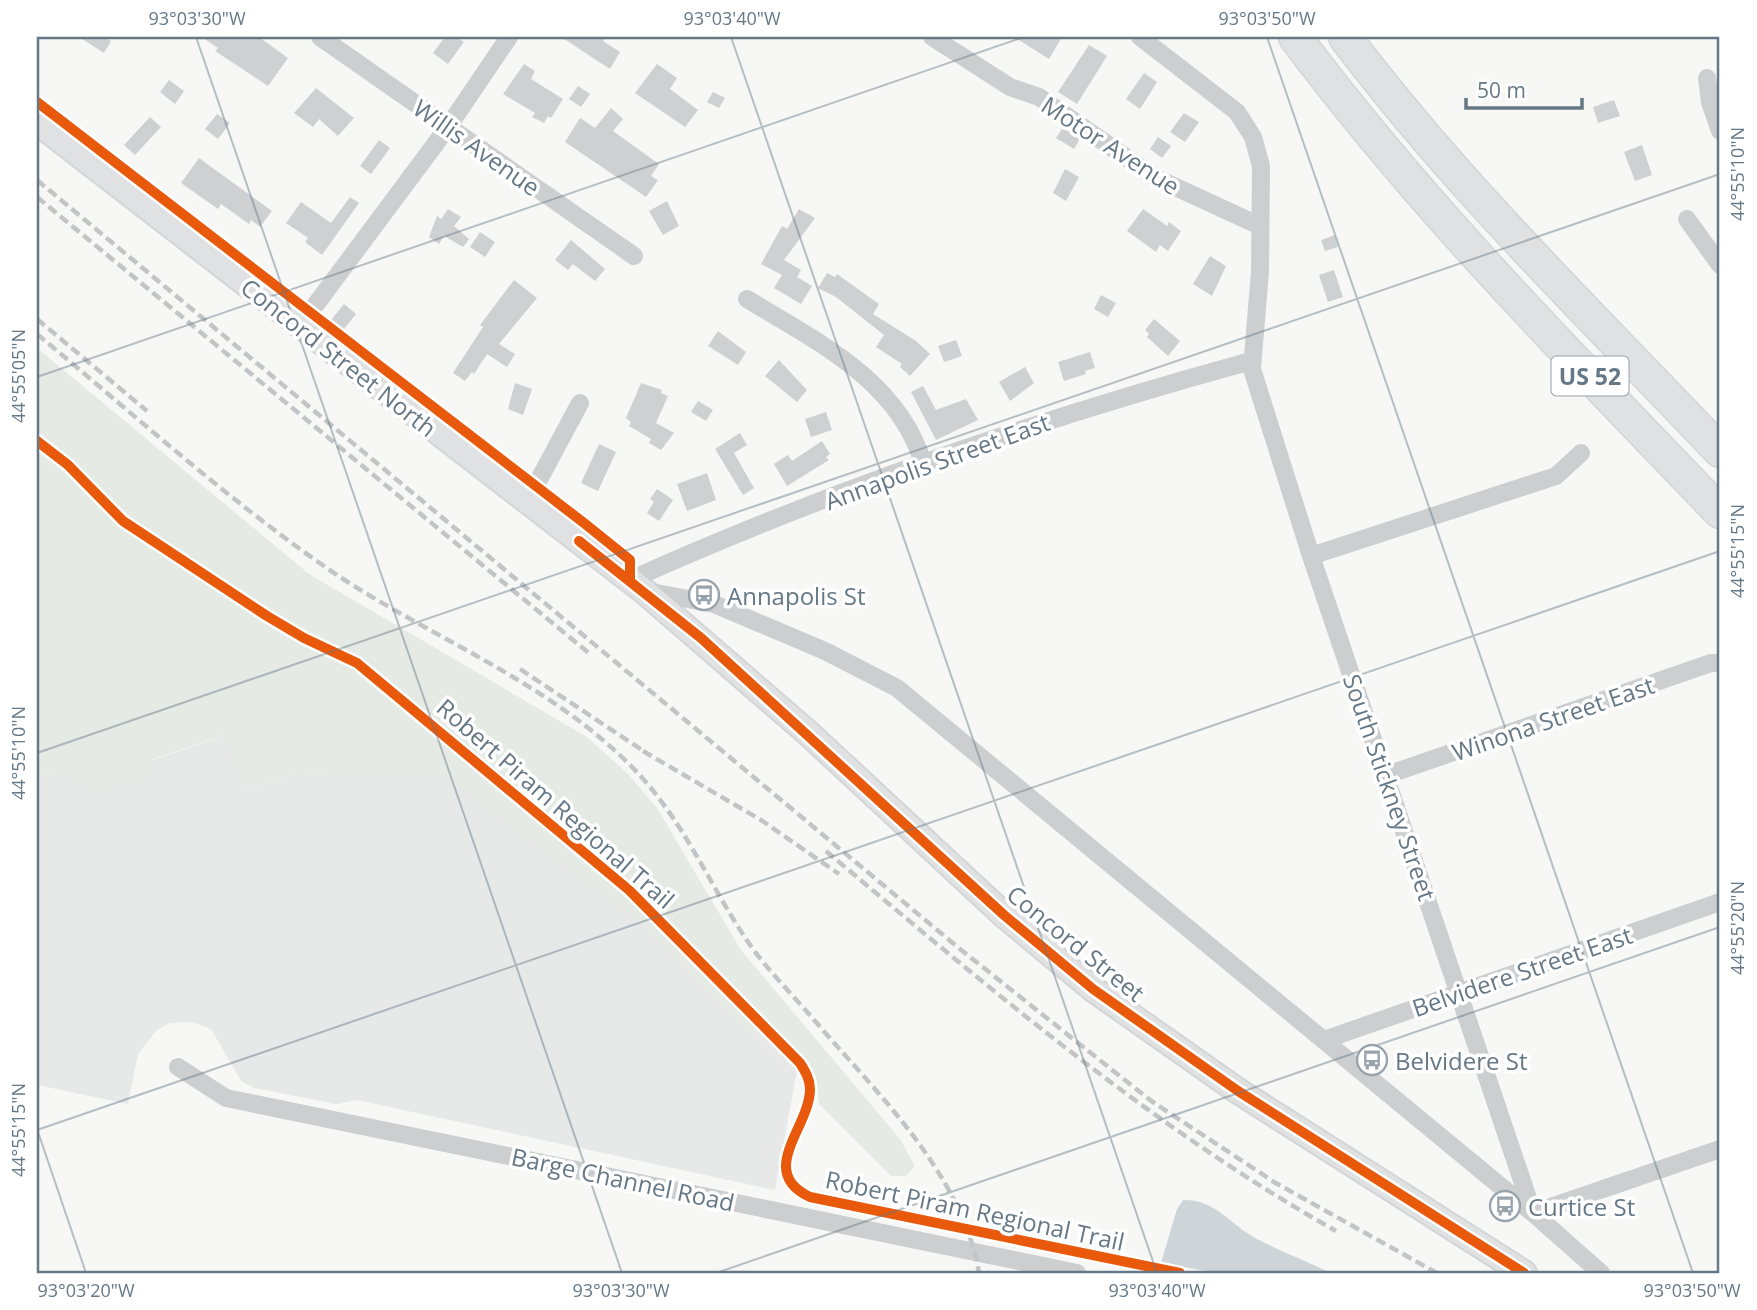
<svg xmlns="http://www.w3.org/2000/svg" width="1757" height="1310" font-family="'Open Sans',sans-serif">
<rect width="100%" height="100%" fill="#f7f7f6"/>
<path fill="#e7e8e8" d="M225,735L245,790L293,774L447,777L647,928L747,1031L758,1026L797,1071L775,1190L357,1100L336,1104L254,1088L241,1081L211,1029L192,1022L170,1023L157,1030L138,1054L128,1104L37,1085V778L57,771L156,773L153,760Z"/>
<path fill="#e6eae4" d="M37,348L309,574L587,737L627,773L657,808L741,950L900,1139L915,1166L906,1176H891L819,1104L815,1074L769,1022L747,1031L647,928L447,778L293,774L245,790L224,735L153,759L157,773L95,793L57,771L37,778Z"/>
<path fill="#cdd5d8" d="M1183,1200C1215,1199 1230,1224 1255,1238C1280,1251 1306,1261 1331,1273H1217L1161,1263L1177,1209Z"/>
<path fill="#cfd0d1" d="M79,37H104L111,41L104,53Z
M202,37H259L288,58L268,86L215,51L218,48Z
M445,37H457L464,42L448,64L433,53Z
M561,37H606L603,41L620,52L610,69Z
M1014,37H1062L1049,59Z
M1089,45L1107,56L1077,104L1058,92Z
M524,64L535,71L531,79L563,99L551,118L548,116L544,123L532,117L535,113L503,94Z
M657,64L677,78L670,89L698,110L685,127L635,93Z
M1144,73L1157,82L1140,109L1126,99Z
M169,80L184,91L175,104L160,92Z
M578,86L590,94L581,107L569,99Z
M316,88L354,118L338,136L319,119L313,127L294,113Z
M713,92L725,98L719,108L707,102Z
M1614,100L1620,116L1598,123L1593,107Z
M611,108L623,119L613,131L659,164L651,176L658,180L646,197L565,142L580,118L595,128Z
M1184,113L1199,122L1185,142L1170,132Z
M217,114L230,123L218,139L205,129Z
M150,117L161,127L135,155L124,145Z
M1063,127L1080,139L1074,149L1056,138Z
M1158,137L1171,146L1162,158L1150,149Z
M379,140L390,148L371,174L360,166Z
M1642,145L1652,175L1635,181L1624,152Z
M199,158L272,211L260,227L251,220L249,224L221,204L218,209L181,183Z
M1065,169L1079,177L1066,201L1053,193Z
M350,197L359,203L322,255L305,242L308,238L286,223L301,202L331,223Z
M667,201L679,226L663,235L649,211Z
M448,209L461,217L454,226L469,239L463,247L444,236L439,244L429,237L437,216L441,219Z
M799,209L815,218L784,260L801,270L797,277L812,286L801,304L774,288L782,275L761,264L782,226L787,229Z
M1143,209L1167,226L1169,222L1181,231L1168,251L1160,245L1156,252L1127,231Z
M480,232L495,242L485,257L470,247Z
M1335,235L1338,247L1325,251L1321,240Z
M571,240L605,269L595,281L573,264L568,270L555,260Z
M1210,256L1226,266L1212,296L1193,284Z
M1334,270L1343,297L1328,302L1319,275Z
M827,273L835,277L837,274L879,304L873,314L916,341L930,354L910,376L900,367L902,364L876,347L884,335L836,297L818,288Z
M514,280L537,298L499,344L515,354L507,367L487,354L474,374L472,372L465,381L453,373L483,327L480,325Z
M1101,295L1116,303L1108,317L1094,309Z
M344,304L356,314L344,329L331,320Z
M1154,319L1180,341L1168,356L1147,337L1149,334L1145,330Z
M718,331L746,352L738,365L708,346Z
M956,340L962,356L944,362L938,346Z
M1090,352L1095,368L1085,371L1086,374L1064,381L1058,362Z
M779,360L807,390L797,402L765,376Z
M1025,367L1034,383L1010,401L999,382Z
M515,383L532,389L523,415L508,409Z
M641,383L662,390L661,393L668,396L656,423L674,433L661,450L649,443L651,439L629,426L631,422L626,418Z
M923,386L936,410L966,399L978,420L936,440L911,392Z
M698,401L713,410L706,421L691,412Z
M826,412L832,430L811,437L805,419Z
M740,433L747,445L734,453L754,488L743,495L715,449Z
M822,441L830,454L826,457L829,460L787,486L774,464L788,455L792,461Z
M599,444L616,452L598,491L581,483Z
M707,473L716,500L687,511L677,484Z
M657,489L673,500L659,521L647,513L654,502L650,499Z"/>
<g fill="none" stroke-linecap="round" stroke-linejoin="round">
<g stroke="#d4d5d6" stroke-width="28">
<path id="secondary" d="M37,122L644,591L808,733L1004,915L1093,989L1238,1091L1524,1273"/>
</g>
<g stroke="#d4d5d6" stroke-width="35">
<path id="highway" d="M1295,37C1422,207 1573,359 1720,512
M1345,37C1457,186 1592,316 1720,451"/>
</g>
<path stroke="#cccecf" stroke-width="18" d="M320,37L634,256
M932,37L1010,87L1039,97L1156,178L1258,225
M1140,37L1237,112L1253,137L1261,166L1260,271L1252,369L1311,556L1533,1213L1720,1149
M1707,78L1710,102L1720,131
M1687,219L1720,265
M747,299C816,341 898,380 923,463
M299,327L448,127L509,37
M527,502L580,403
M1311,556L1556,476L1581,453
M630,580C830,490 1039,419 1251,361
M646,591L714,604L825,651L897,688L1533,1213L1601,1273
M1387,775L1711,663H1720
M1324,1040L1720,902
M178,1067L226,1098L1077,1273"/>
<use href="#secondary" stroke="#e0e1e2" stroke-width="24"/>
<use href="#highway" stroke="#e0e1e2" stroke-width="32"/>
<path stroke="#c2c4c6" stroke-width="4.5" stroke-dasharray="10 5" stroke-linecap="butt" d="M37,180L960,949L1150,1100L1274,1182L1437,1273
M37,197L590,654
M37,319L147,411
M37,334C136,416 233,505 340,577C435,639 544,681 626,761C680,813 704,875 744,936C762,964 787,989 809,1014C874,1091 961,1170 979,1273
M520,669L651,756
M643,751L761,820L839,874
M826,851C989,988 1150,1126 1336,1231"/>
<g stroke="#fff" stroke-width="15">
<path id="cycleway" d="M37,102L584,523L630,560V580
M37,441L68,465L123,521L267,616L304,638L357,663L629,890L800,1063C805,1071 810,1079 810,1089C810,1127 756,1172 810,1197L1180,1273
M579,541L701,638L1004,915L1093,989L1238,1091L1524,1273"/>
</g>
<use href="#cycleway" stroke="#e8590c" stroke-width="10"/>
</g>
<path fill="none" stroke="#667886" stroke-width="2" stroke-opacity="0.45" d="M196,37L622,1273M731,37L1157,1273M1267,37L1693,1273M37,377L1024,37M37,753L1720,174M37,1129L86,1273M37,1130L1720,551M716,1273L1720,927"/>
<defs>
<g id="bus-ring" transform="scale(1.575)"><circle r="9.5" fill="#fff" stroke="#99a4ad" stroke-width="1.5"/><path d="M-5-6H5V4H4V6H2V4H-2V6H-4V4H-5ZM-3.5-4V0h7V-4ZM-3.5 1.2v1.5H-2V1.2ZM2 1.2v1.5H3.5V1.2Z" fill="#99a4ad"/></g>
</defs>
<g fill-rule="evenodd">
<use href="#bus-ring" x="704" y="595"/>
<use href="#bus-ring" x="1372" y="1060"/>
<use href="#bus-ring" x="1505" y="1206"/>
</g>
<g text-anchor="middle" dominant-baseline="central" stroke-width="7" stroke-linejoin="round" paint-order="stroke">
<rect fill="#fff" stroke="#94a0aa" stroke-width="2" x="1551.5" y="356.5" width="77" height="39" rx="5"/>
<g font-size="23" font-weight="bold" fill="#667886">
<text x="1590" y="376">US 52</text>
</g>
<g font-size="24" fill="#667886" stroke="#fff">
<text transform="translate(1111 145) rotate(33)">Motor Avenue</text>
<text transform="translate(477 147) rotate(35)">Willis Avenue</text>
<text transform="translate(339 357) rotate(38)">Concord Street North</text>
<text transform="translate(937 461) rotate(-20)">Annapolis Street East</text>
<text transform="translate(1553 718) rotate(-19)">Winona Street East</text>
<text transform="translate(1390 787) rotate(71)">South Stickney Street</text>
<text transform="translate(556 803) rotate(41)">Robert Piram Regional Trail</text>
<text transform="translate(1076 943) rotate(39)">Concord Street</text>
<text transform="translate(1522 971) rotate(-19)">Belvidere Street East</text>
<text transform="translate(623 1179) rotate(12)">Barge Channel Road</text>
<text transform="translate(975 1210) rotate(12)">Robert Piram Regional Trail</text>
</g>
<g font-size="24" fill="#667886" stroke="#fff" text-anchor="start">
<text x="727" y="595">Annapolis St</text>
<text x="1395" y="1060">Belvidere St</text>
<text x="1528" y="1206">Curtice St</text>
</g>
</g>
<rect width="1757" height="1310" fill="none" stroke="#ffffff" stroke-width="77"/>
<path d="M1466 98v10h116v-10" fill="none" stroke="#667886" stroke-width="3.5"/>
<text x="1477" y="98" font-size="21" fill="#667886" stroke="#ffffff" stroke-width="5" paint-order="stroke">50 m</text>
<rect x="38" y="38" width="1680" height="1234" fill="none" stroke="#667886" stroke-width="2.5"/>
<g font-size="18" text-anchor="middle" fill="#667886">
<text x="197" y="25">93°03'30"W</text>
<text x="732" y="25">93°03'40"W</text>
<text x="1267" y="25">93°03'50"W</text>
<text transform="translate(1738 174) rotate(-90)" y="6">44°55'10"N</text>
<text transform="translate(19 376) rotate(-90)" y="6">44°55'05"N</text>
<text transform="translate(1738 551) rotate(-90)" y="6">44°55'15"N</text>
<text transform="translate(19 753) rotate(-90)" y="6">44°55'10"N</text>
<text transform="translate(1738 928) rotate(-90)" y="6">44°55'20"N</text>
<text transform="translate(19 1130) rotate(-90)" y="6">44°55'15"N</text>
<text x="86" y="1297">93°03'20"W</text>
<text x="621" y="1297">93°03'30"W</text>
<text x="1157" y="1297">93°03'40"W</text>
<text x="1692" y="1297">93°03'50"W</text>
</g>
</svg>
